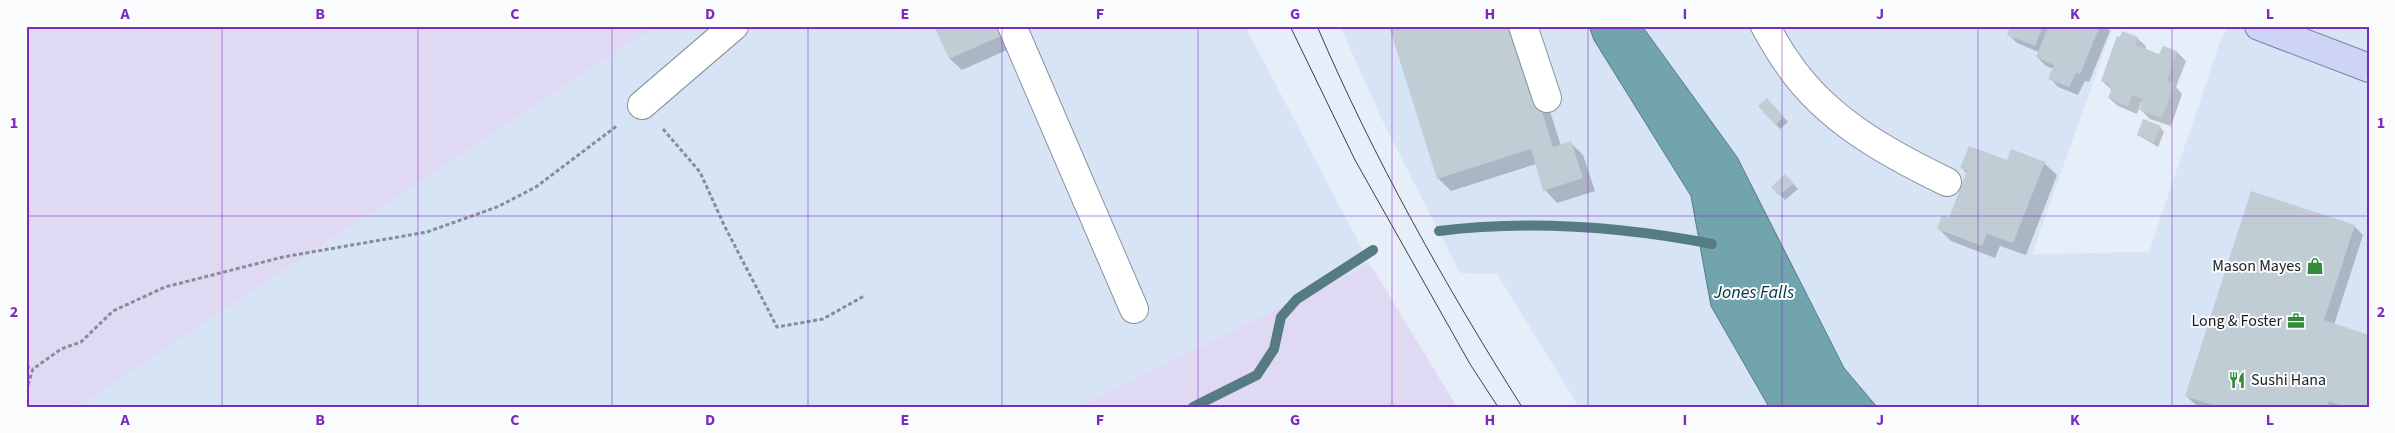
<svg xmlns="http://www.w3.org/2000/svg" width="2395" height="433" font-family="'Source Sans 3',sans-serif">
<rect width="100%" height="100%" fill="#e6eef9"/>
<path fill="#d6e4f5" d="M656,26H1245L1370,264L1077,407H76Z
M1340,26H1589L1594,40L1692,196L1711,306L1769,407H1579L1497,274L1460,273L1385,126Z
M1642,26H2113L2032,254L2149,252L2220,42L2228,26H2369V407H1877L1844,368L1818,318Z"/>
<path fill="#e0d9f3" d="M26,26H656L76,407H26Z
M1370,264L1457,407H1077Z"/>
<path fill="#72a4ae" stroke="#577b83" d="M1589,26H1642L1737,157L1844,368L1877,407H1769L1711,306L1691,196L1594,40Z"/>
<path fill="#0003" d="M936,26H1005L1014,47L962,70L950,59Z
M1523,26L1561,146L1571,143L1583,155L1595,191L1557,203L1545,190L1536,164L1451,191L1438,178Z
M2012,26H2105L2110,31L2089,82L2085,81L2078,95L2058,87L2050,78L2054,69L2046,66L2037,57L2039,52L2017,43L2008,34Z
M2137,38L2146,46L2145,50L2160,56L2163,47L2177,52L2186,61L2176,87L2182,94L2171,126L2150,119L2141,110L2143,104L2141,102L2137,114L2118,106L2109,98L2112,90L2102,81Z
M1772,104L1788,122L1780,129L1760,106Z
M2160,127L2164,132L2158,147L2138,135Z
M2008,162L2044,163L2057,175L2026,255L2000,246L1995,258L1951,241L1938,228L1950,220L1967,174L1962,168Z
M1785,175L1798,189L1785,200L1773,187Z
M2354,226L2363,235L2334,325L2369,407H2202L2195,404L2186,396Z"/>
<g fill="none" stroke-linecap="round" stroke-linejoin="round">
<path stroke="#577b83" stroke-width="10" d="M1439,231C1529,220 1624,227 1712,244
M1193,407L1257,375L1274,349L1281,317L1297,299L1373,250"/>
</g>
<path fill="#c0cdd5" d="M934,26H999L1003,35L949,59Z
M1389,26H1515L1553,147L1571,141L1583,178L1543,191L1531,149L1437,179Z
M2010,26H2100L2080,74L2076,73L2069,87L2048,79L2054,65L2036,57L2047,30L2042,28L2035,46L2007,35Z
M2122,31L2138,37L2135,45L2159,54L2163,46L2177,51L2167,81L2174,84L2162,118L2139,110L2143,99L2132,95L2128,106L2108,98L2112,88L2110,87V84L2101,81L2117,36L2120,37Z
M1767,98L1784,117L1775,125L1758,106Z
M2143,119L2161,126L2153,143L2137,135Z
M1969,146L2007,160L2011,149L2045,162L2013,243L1987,234L1982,246L1937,229L1942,215L1949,218L1967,171L1960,168Z
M1785,174L1794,183L1779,196L1771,187Z
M2251,191L2355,225L2324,320L2369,335V407H2346L2329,401L2327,407H2219L2185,396Z"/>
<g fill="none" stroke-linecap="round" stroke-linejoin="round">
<g stroke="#8a929d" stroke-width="30">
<path id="minor" d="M1012,26L1134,309
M1523,26L1547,98
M1765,26C1772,38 1779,51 1787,62C1825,119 1887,153 1947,182
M642,105L734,26"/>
</g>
<g stroke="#7981a7" stroke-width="30">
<path id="major" d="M2259,26L2369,68"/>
</g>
<path stroke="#878d95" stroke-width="3" stroke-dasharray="4 2.5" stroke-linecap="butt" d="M663,129L700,172L724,225L777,327L823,319L864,296
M26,366L33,369
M26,391L33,369L61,349L81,342L113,311L165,287L283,257L427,232L497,207L536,187L618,125"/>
<use href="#minor" stroke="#fff" stroke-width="28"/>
<use href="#major" stroke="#ced4f6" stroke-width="28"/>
<path stroke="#3b3f44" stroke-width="1" d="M1290,26L1355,160L1470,364L1498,407
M1317,26C1374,159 1445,285 1522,407"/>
</g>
<path fill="none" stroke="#7b2cbf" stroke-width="1" stroke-opacity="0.55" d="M222,26V407M418,26V407M612,26V407M808,26V407M1002,26V407M1198,26V407M1392,26V407M1588,26V407M1782,26V407M1978,26V407M2172,26V407M26,216H2369"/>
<defs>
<g id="shop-bare" transform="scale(1.35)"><path d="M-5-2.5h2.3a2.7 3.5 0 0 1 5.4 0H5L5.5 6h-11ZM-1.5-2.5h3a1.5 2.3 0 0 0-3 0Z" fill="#328c3c" stroke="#f9fbfd" stroke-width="2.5" paint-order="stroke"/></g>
<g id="office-bare" transform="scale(1.35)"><path d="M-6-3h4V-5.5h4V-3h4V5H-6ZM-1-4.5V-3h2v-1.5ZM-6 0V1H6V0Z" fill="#328c3c" stroke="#f9fbfd" stroke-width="2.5" paint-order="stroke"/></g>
<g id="restaurant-bare" transform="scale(1.35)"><path d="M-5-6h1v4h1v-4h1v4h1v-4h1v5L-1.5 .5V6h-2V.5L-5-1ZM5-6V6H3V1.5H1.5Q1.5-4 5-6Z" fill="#328c3c" stroke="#f9fbfd" stroke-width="2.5" paint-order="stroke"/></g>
</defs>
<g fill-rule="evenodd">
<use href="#shop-bare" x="2315" y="266"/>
<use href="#office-bare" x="2296" y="321"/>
<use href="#restaurant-bare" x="2237" y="380"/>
</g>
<g text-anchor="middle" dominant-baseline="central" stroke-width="4" stroke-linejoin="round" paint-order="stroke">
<g font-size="16" fill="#191c20" stroke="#f9fbfd" text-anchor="end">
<text x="2301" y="266">Mason Mayes</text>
<text x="2282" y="321">Long &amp; Foster</text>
<text x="2251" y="380" text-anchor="start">Sushi Hana</text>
</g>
<g font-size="18" font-style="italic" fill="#01343b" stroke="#f9fbfd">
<text x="1754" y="292">Jones Falls</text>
</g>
</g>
<rect width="2395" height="433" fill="none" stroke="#f9fbfd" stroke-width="55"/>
<rect x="28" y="28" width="2340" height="378" fill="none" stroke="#7b2cbf" stroke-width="2"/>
<g font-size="16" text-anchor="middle" font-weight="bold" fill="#7b2cbf">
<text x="125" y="19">A</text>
<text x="320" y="19">B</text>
<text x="515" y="19">C</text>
<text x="710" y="19">D</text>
<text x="905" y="19">E</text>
<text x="1100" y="19">F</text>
<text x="1295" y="19">G</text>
<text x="1490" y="19">H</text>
<text x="1685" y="19">I</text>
<text x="1880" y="19">J</text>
<text x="2075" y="19">K</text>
<text x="2270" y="19">L</text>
<text x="14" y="128">1</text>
<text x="2381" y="128">1</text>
<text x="14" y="317">2</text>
<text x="2381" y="317">2</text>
<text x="125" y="425">A</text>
<text x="320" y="425">B</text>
<text x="515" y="425">C</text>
<text x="710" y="425">D</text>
<text x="905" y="425">E</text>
<text x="1100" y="425">F</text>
<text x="1295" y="425">G</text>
<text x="1490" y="425">H</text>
<text x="1685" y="425">I</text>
<text x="1880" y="425">J</text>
<text x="2075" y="425">K</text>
<text x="2270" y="425">L</text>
</g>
</svg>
